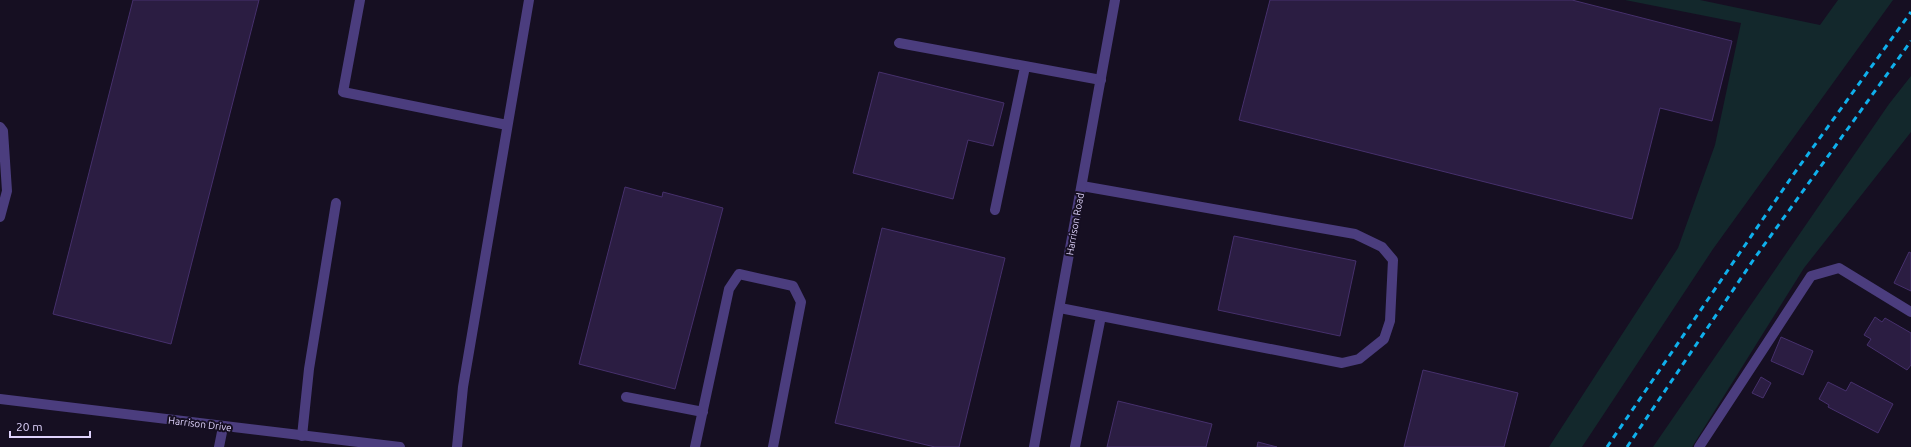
<svg xmlns="http://www.w3.org/2000/svg" width="1911" height="447" font-family="Ubuntu,sans-serif">
<rect width="100%" height="100%" fill="#160f22"/>
<path fill="#13282c" d="M1625,0H1700L1820,25L1838,0H1893L1713,249L1582,447H1549L1678,248L1715,145L1741,23Z
M1911,76V132L1804,268L1692,447H1653L1889,104Z"/>
<path fill="#2b1d42" stroke="#46306c" d="M133,0H259L171,344L53,314Z
M1270,0H1572L1732,41L1712,121L1660,108L1632,219L1239,120Z
M879,72L1004,103L993,146L968,140L953,199L853,173Z
M625,187L662,197L663,192L723,208L675,389L579,364Z
M882,228L1005,258L959,447H935L835,423Z
M1234,236L1356,261L1340,336L1218,310Z
M1909,252L1911,253V291L1894,283Z
M1875,317L1882,322L1885,318L1911,333V365L1907,370L1867,345L1871,339L1864,335Z
M1781,337L1813,351L1803,375L1771,361Z
M1423,370L1518,393L1504,447H1404Z
M1761,377L1771,383L1763,398L1752,393Z
M1828,382L1846,391L1851,382L1893,404L1878,433L1828,407L1829,405L1819,399Z
M1118,401L1212,424L1206,447H1107Z
M1258,442L1277,447H1257Z"/>
<g fill="none" stroke-linecap="round" stroke-linejoin="round">
<path stroke="#4b3d7e" stroke-width="10" d="M360,0L343,92L507,125
M899,43L1101,80
M0,127L3,131L7,191L0,217
M995,210L1025,67
M1060,308L1342,363L1359,359L1384,339L1390,321L1393,260L1382,247L1355,234L1082,186
M626,397L703,412
M302,436L309,369L336,203
M219,447L223,427
M457,447L463,387L529,0
M695,447L729,289L739,274L793,286L801,302L773,447
M1075,447L1101,316
M1699,447L1811,276L1839,268L1911,312"/>
<path stroke="#4b3d7e" stroke-width="10" d="M0,399L400,447
M1034,447L1115,0"/>
<path stroke="#0fb0ec" stroke-width="3" stroke-dasharray="6 5" stroke-linecap="butt" d="M1607,447L1793,175L1911,12
M1627,447L1754,259L1911,41"/>
</g>
<g text-anchor="middle" dominant-baseline="central" stroke-width="4" stroke-linejoin="round" paint-order="stroke">
<g font-size="10" fill="#dfd3fc" stroke="#160f22">
<text transform="translate(1075 224) rotate(-80)">Harrison Road</text>
<text transform="translate(200 424) rotate(7)">Harrison Drive</text>
</g>
</g>
<path d="M10 431v6h80v-6" fill="none" stroke="#dfd3fc" stroke-width="2"/>
<text x="16" y="431" font-size="12" fill="#dfd3fc" stroke="#160f22" stroke-width="3" paint-order="stroke">20 m</text>
</svg>
